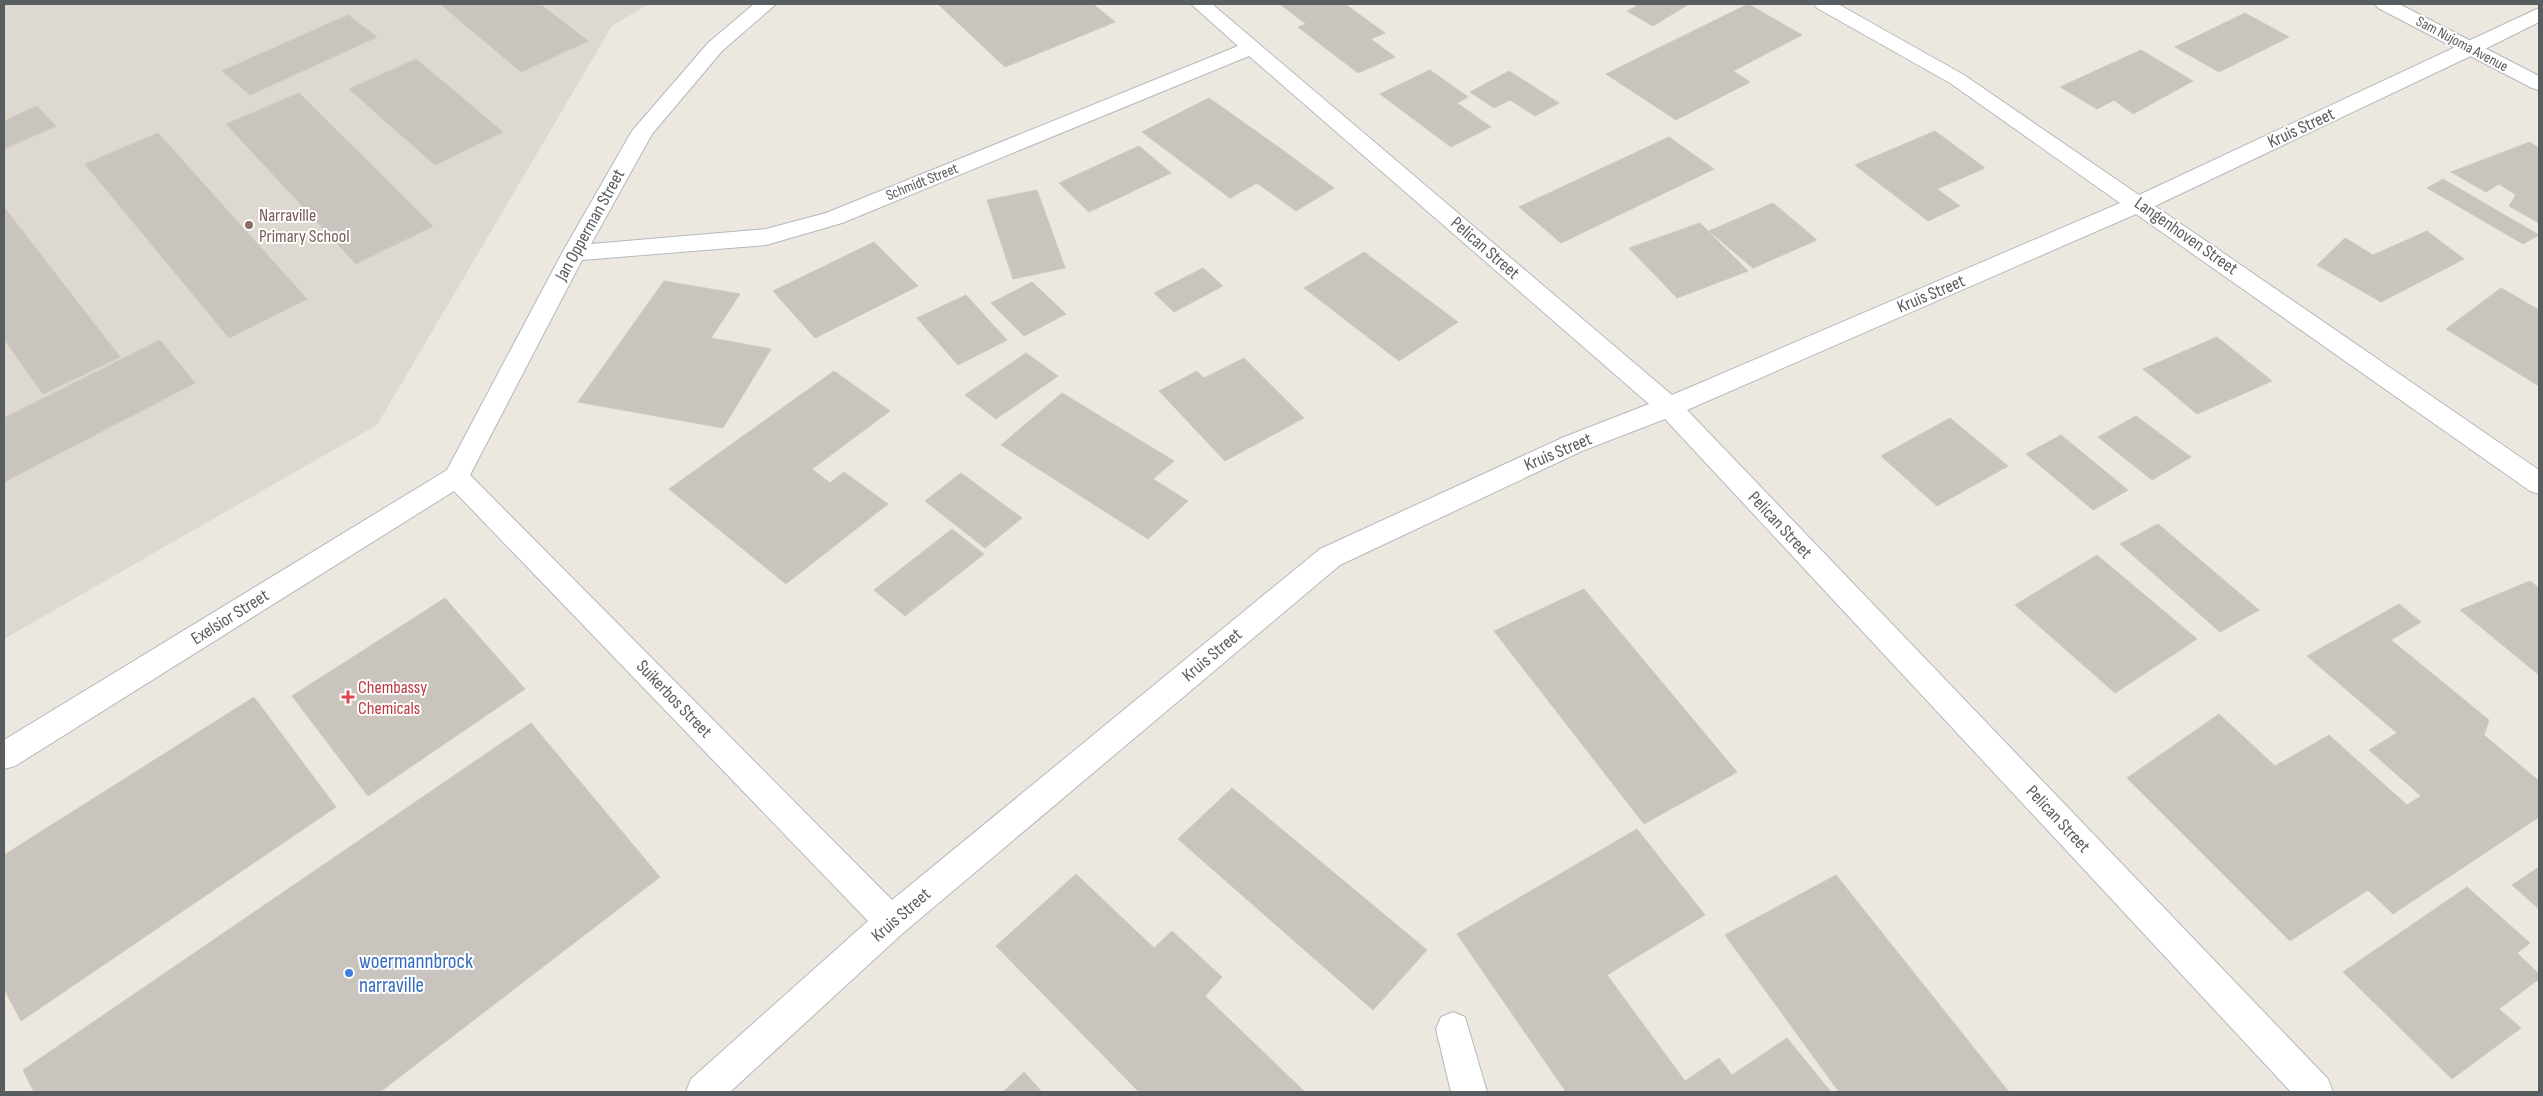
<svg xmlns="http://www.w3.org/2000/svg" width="2543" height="1096" font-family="'Sofia Sans Condensed',sans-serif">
<rect width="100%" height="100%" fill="#ece8df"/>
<path fill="#ded9d0" d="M4,4H649L612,26L377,425L4,639Z"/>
<path fill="#c9c5be" stroke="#d0c8bd" d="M440,4H540L588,41L521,72Z
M938,4H1093L1115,22L1005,67Z
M1280,4H1345L1385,33L1371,39L1395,57L1358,73L1298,27L1306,24Z
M1633,4H1689L1653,26L1627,11L1637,6Z
M1748,4L1802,35L1733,71L1750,82L1676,120L1606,74Z
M2245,13L2289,37L2219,72L2175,47Z
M348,15L377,37L250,95L222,71Z
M2141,50L2193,81L2133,114L2114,100L2097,109L2060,87Z
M416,59L503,132L435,165L349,89Z
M1430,70L1468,97L1457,103L1491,127L1451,147L1380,94Z
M1509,71L1559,103L1535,116L1510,100L1494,108L1470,92Z
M299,93L433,226L356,264L226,124Z
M1209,98L1284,151L1334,188L1296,211L1257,183L1230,198L1142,132Z
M37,106L56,126L4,149V121Z
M1935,131L1985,168L1937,189L1960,206L1928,221L1855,165Z
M158,133L307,299L229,338L85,164Z
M1669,137L1714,169L1561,243L1519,207Z
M2530,142L2539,148V223L2509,206L2516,195L2499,184L2486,192L2451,172Z
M1139,146L1171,173L1089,212L1059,183Z
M2443,179L2539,235L2523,244L2427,188Z
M1037,190L1065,268L1013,279L987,200Z
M1773,203L1817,240L1753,268L1709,231Z
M4,207L120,357L43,394L4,339Z
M1700,223L1748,271L1677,298L1629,248Z
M2427,231L2464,259L2381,302L2317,265L2345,238L2373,255Z
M874,242L918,286L815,338L773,291Z
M1364,252L1458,322L1399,361L1304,288Z
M1203,268L1223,286L1174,312L1154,293Z
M664,281L740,294L711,338L771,349L723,428L578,402Z
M1032,282L1066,314L1024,336L991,303Z
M2501,288L2539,310V386L2446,329Z
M966,295L1007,340L958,365L917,318Z
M2217,337L2272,381L2197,414L2143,369Z
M160,340L195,383L4,482V418Z
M1026,353L1058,376L996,419L965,395Z
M1244,358L1304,418L1225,461L1159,391L1197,371L1204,378Z
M834,371L890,411L812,469L830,483L844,472L888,504L786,584L669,489Z
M1062,393L1174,461L1153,479L1188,501L1148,539L1001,445Z
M2136,416L2191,457L2152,480L2098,437Z
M1950,418L2008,466L1937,506L1881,456Z
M2061,435L2128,490L2093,510L2026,454Z
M961,473L1022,518L985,548L925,501Z
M2158,524L2259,610L2220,632L2120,544Z
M952,529L984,554L905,616L874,590Z
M2097,555L2197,639L2115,693L2015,605Z
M2530,581L2539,588V675L2460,610Z
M1584,589L1737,772L1644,824L1494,631Z
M445,598L525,689L368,796L292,696Z
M2399,604L2421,622L2391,640L2489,720L2484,735L2539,781V817L2393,914L2368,890L2290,941L2127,778L2219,714L2275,766L2329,735L2407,805L2421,796L2369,750L2397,733L2307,656Z
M254,697L336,807L21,1021L4,989V855Z
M531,723L660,877L380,1092H34L23,1070Z
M1232,788L1427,950L1373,1010L1178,839Z
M1637,829L1705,915L1607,975L1685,1081L1719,1058L1732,1075L1787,1038L1831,1092H1566L1457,934Z
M2539,867V909L2512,885Z
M1076,874L1154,948L1172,931L1222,977L1205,996L1305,1092H1139L996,946Z
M1836,875L2009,1092H1839L1725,935Z
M2467,887L2530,943L2517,953L2539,974V979L2499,1009L2521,1028L2452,1079L2343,972Z
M1024,1072L1042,1092H1003Z"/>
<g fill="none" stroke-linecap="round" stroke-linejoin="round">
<g stroke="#b5b8bd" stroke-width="2">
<path id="lane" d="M1453,1012L1465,1017L1487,1092H1451L1436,1029L1441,1017Z"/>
</g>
<g stroke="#b5b8bd" stroke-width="2">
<path id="street" d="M754,4H776L722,51L652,134L591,244L766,229L826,213L1238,46L1191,4H1212L1672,395L2120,203L1950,83L1817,8L1814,4H1838L1964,75L2139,195L2539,8V22L2477,53L2155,206L2539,470V494L2530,491L2136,214L1687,410L2328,1079L2333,1092H2291L1665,419L1582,451L1340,565L903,933L730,1092H686L691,1079L868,921L454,491L15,766L4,769V740L447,470L562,253L632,131L708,43ZM1249,56L1649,404L1564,437L1320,549L892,900L470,475L582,260L766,245L842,223Z"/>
</g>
<g stroke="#b3b8bd" stroke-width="2">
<path id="secondary" d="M2375,4H2399L2539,76V90L2532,88L2378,8Z"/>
</g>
<use href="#lane" fill="#fff" fill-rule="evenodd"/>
<use href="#street" fill="#fff" fill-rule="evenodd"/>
<use href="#secondary" fill="#fff" fill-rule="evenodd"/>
</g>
<circle fill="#8d6e63" stroke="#fff" stroke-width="2" cx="249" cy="225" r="5"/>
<path fill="#e0444e" stroke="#fff" stroke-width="2" d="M345.5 689.5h5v5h5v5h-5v5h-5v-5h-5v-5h5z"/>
<circle fill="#3f7fe0" stroke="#fff" stroke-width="2" cx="349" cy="973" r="5"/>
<g text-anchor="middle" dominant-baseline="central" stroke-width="4" stroke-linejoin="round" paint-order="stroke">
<g font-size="15" fill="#585d61" stroke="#fff">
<text transform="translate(2462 44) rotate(28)">Sam Nujoma Avenue</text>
<text transform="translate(922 182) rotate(-22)">Schmidt Street</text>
</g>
<g font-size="18" fill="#585d61" stroke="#fff">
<text transform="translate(2301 128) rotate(-25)">Kruis Street</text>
<text transform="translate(590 225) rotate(-61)">Jan Opperman Street</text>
<text transform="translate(2186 236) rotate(35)">Langenhoven Street</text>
<text transform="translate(1485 248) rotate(41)">Pelican Street</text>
<text transform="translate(1931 294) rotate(-23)">Kruis Street</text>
<text transform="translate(1558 452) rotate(-23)">Kruis Street</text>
<text transform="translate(1780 525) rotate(47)">Pelican Street</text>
<text transform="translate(230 617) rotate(-32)">Exelsior Street</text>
<text transform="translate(1212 655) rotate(-40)">Kruis Street</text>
<text transform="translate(674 699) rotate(46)">Suikerbos Street</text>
<text transform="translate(2058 819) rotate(47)">Pelican Street</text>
<text transform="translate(901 915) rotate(-41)">Kruis Street</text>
</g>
<g font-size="18" fill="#785e54" stroke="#fff" text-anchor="start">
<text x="259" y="215">Narraville<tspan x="259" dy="21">Primary School</tspan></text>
</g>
<g font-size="18" fill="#be3a42" stroke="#fff" text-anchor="start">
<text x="358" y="687">Chembassy<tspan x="358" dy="21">Chemicals</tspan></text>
</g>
<g font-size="21" fill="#366cbe" stroke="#fff" text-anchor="start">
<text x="359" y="961">woermannbrock<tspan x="359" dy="24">narraville</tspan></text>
</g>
</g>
<rect width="2543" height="1096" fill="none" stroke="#585d61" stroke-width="10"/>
</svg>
